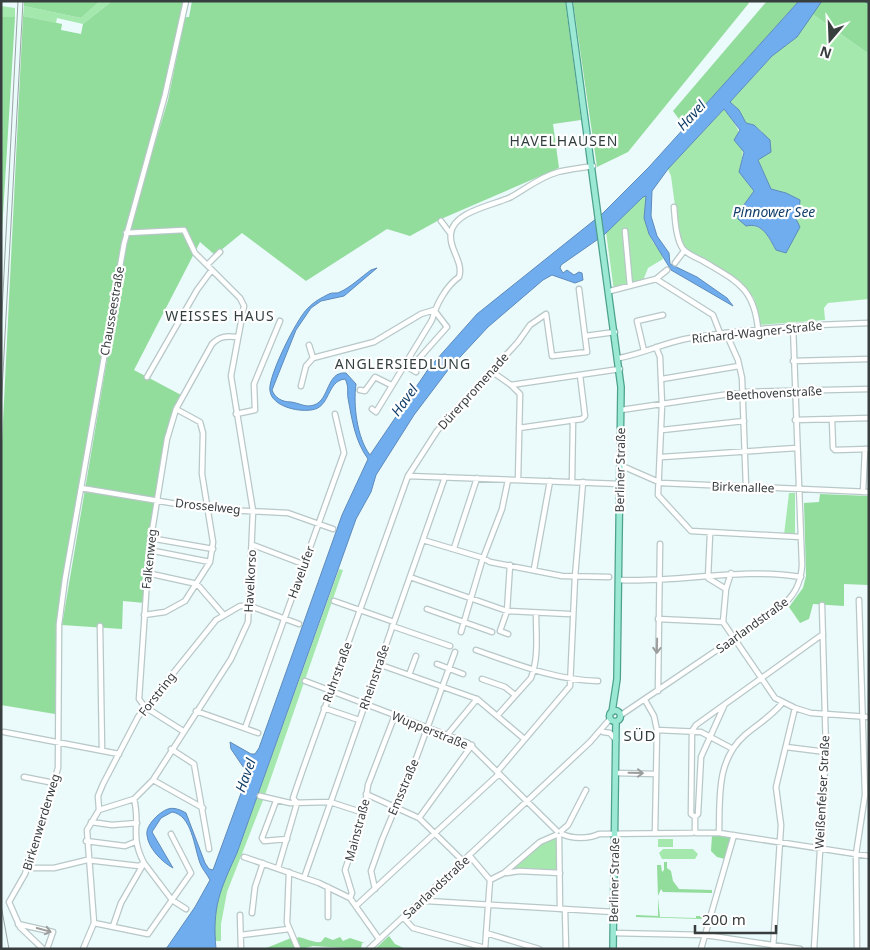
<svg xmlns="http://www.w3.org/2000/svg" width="870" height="950" font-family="'Noto Sans',sans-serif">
<rect width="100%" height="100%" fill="#ebfafa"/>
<path fill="#a4e8ad" d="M100,1H112L83,24L57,18L56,23L23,16L24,6L81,18Z
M1,6L15,8V17H1Z
M811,13L869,54V299L828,303L824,308L825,320L759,325L754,298L740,283L683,247L678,228L671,176L668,169L724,109C742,132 747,143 739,172L754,191L738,213V219L764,230L776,250L795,217L786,193L771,190L758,160L761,158L762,132L754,125L746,123L739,110L730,102L772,56L797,37Z
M647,196C645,215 643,224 653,242C657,248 661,251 663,259L648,268L642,283L614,291L606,232L643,197Z
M789,493H795V535H784Z
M339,569L343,570L265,795L227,892L221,924V941H215C212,905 222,884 237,853Z
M557,836L559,871H508C527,859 535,845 557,836Z
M658,839H673V847H658Z
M663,849H693L698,854L695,859H662L659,853Z"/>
<path fill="#92dc9c" d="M24,1H100L81,18L24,6Z
M112,1H184L164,89L122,244L58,615L55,714L1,705V462L23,16L62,24L61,30L81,34L83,24Z
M192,1H565L581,120L553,124L559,168L441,219L410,236L387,229L306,281L242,233L215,255L200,242L134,370L183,396L167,439L156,500L145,603L123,601L122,629L62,625L129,230L168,100L185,17H189Z
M573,1H748L749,3L628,152L597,167Z
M767,1H799L685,127L673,111Z
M822,1H869V54L811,13Z
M1,17H15L1,248Z
M820,494L869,496V585L844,584V606L813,604L809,619L800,623L789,607L803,588L806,576L804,503L819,502Z
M712,835L732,837L725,859L717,857L711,851Z
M664,862H667V868L671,871L673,881L679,889L712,890V893L663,892L661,889L658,896L657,865H661L662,872L664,870Z
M658,898L660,917L696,918V916H703L702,919L636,917V915L658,916Z
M389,936L395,944L406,949H375Z
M298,937C305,938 314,943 321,942L325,937L333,940L340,937L343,941L350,938L365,943H362L361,949L313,946L301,949L296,941Z
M291,938L296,949H264Z"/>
<path fill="#6fadef" stroke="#5e8bba" d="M799,1H822L797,37L772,56L730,102L739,110L746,123L754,125L770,140L771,152L758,160L771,189L786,193L800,200L799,212L795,217L800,227L786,253L776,250C769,238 763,222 746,226L738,219V213L754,191L739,172L744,152L734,140L740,130L724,109L668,169L652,191L651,216L657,236L669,253L670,264L697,277L727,298L733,306L671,270L649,234L644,218L646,196L643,197L604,235L561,265L560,268L563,273L567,270L574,275L579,272L582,273L583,280L575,283L552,275L543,280L488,327L448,370L414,415L376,475L371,492L356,519L237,853C220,890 212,907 216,949H166L195,907L210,880C207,874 202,869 200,863C194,847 192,815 172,812L161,818L152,832L173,868C162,862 148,848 147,835C145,826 159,812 168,809C174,807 181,810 186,813L205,863L209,869L213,870L248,774L231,749L230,742L251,754H255L259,748L342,515L368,459C355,441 352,420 348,398C347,391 349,386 345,379C326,381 331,408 311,410C297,412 272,406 270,391C267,378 297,318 308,308C315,301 321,298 329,294C332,292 337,294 340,292C351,287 361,277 371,270L377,268L344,296L321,301L311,308L296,330L272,390C275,398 282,402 291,402C299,403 306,408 314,405C330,400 326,371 346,373L356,384C353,405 357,438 370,455L429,368L477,314L602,214L649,167Z"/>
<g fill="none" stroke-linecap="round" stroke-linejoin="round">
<path stroke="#5e8bba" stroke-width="1" d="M864,1L869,4"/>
<g stroke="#b8c7c7" stroke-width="7">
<path id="minor" d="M674,207C675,220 676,239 683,249C687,254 697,258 703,261C736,281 754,287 758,329
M441,221L450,233
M625,231L630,286
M675,263L684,251
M207,265L220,252
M656,279L713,315L720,333
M610,291L656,279L667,270
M726,333L738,360L742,378L746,487
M585,336L615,332
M309,345L313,358
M656,347L660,357L662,405L658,495L691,531L801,537
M644,351L637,321L663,315
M619,358C641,354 662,344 685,339C746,328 807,325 869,323
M793,361L869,359
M405,365L416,372
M491,371L511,385L520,394L518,480
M147,377L197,290L211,271
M662,379L739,366
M511,385L620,369
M301,386L306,366L313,358L374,342L421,314L434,310L447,327L415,363
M360,390L365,391L375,377L391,385
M372,409L376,412L432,320C436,305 446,286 459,277C464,262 448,248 451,233C454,211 495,205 511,197C527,188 540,177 558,172C569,169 581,168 593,166
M621,410L743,392L869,389
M236,414L255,410L254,384L280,321
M832,419L833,448L835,450L869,449
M795,420L869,418
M519,428L582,419L585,416L580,375
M662,430L744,421
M662,457L797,448
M620,465L661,483L869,492
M408,476L620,484
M572,482L573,420
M81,488L207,509L288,513L333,529
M863,492L865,449
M710,534L708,578L726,589L723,622L775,698L795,708L811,713L869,717
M150,538L213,549
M423,540L483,558L490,562L562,576L609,577
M253,545L303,564
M454,548L477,478
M149,550L210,562
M534,569L550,481
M147,573L197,584L223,614
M410,577L507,611L569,614
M619,580C680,583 740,567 801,577
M726,589L731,573
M334,601L394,622
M427,609L492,632
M144,615L165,612L185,601L210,562L213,542L202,474L203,433L200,422L176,409
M658,619L723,622
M100,626L102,750
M392,626L450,646
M461,632L482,561L502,509L508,480
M508,634L500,631L507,611L510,565
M476,650C516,664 555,680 598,681
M378,664L477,699L522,737
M437,664L463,674
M409,675L416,656
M482,679L505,687L515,695
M305,681L468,743L557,831
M658,691L660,544
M645,700L654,716L657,730L701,732L733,749
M324,708L359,720
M196,711L258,733
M621,715L779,608C794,597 801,584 802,565L793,326
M497,716L531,678C539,657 536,635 536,613
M245,728L344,453L335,414
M183,731L145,707L139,699L149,550L167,439L176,409L212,344C220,336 226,336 237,337
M4,732L119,754
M603,732L610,733L616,740
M448,734L477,699
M786,747L826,752
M171,749L194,764L209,849
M497,772L570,686L575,577L583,482
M616,773L656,774
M24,777L54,783
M153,780L203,808
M366,794L419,818L463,861
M260,796L290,803L330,802L364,813
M276,801L262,838L264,841L287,839
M99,810L98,796L103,784L138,717L216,620L240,606H250L299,624
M695,817L691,814L692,731L696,725L823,634
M419,818L472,745
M91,822L112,825L137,823
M561,831L568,825L586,790
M695,831V817L698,814L701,757L724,706
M655,833L657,730
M696,833H719L869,856
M719,833C720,798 716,760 745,735C758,724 772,716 783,702
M562,834C572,839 589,839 599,834L692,833
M559,836L560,909
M86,841L125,846L135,842
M469,855L490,880L485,949
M244,857L319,883L350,898
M27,868H54L87,860L139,866L144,863L172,900L186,909
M278,868L297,803L293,798L303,769L408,476L437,431L518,342L530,325L546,314L552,356L587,352L579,289
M289,872L287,923L298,949
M507,873L519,871L560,873
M304,878L445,477
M490,880L504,873L540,842L556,835
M375,889L371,871L382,840L417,756L455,652
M423,899L427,901L614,912
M357,905L499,774
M565,909L566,949
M252,913L255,887L263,863
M240,915L241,949
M328,917V887
M403,917L413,928L485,948
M94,923L148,934L191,873L171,834
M18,924L53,932L47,949
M113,926L121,903L144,863C129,834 141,826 134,799
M486,933L539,949
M613,933L705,935L800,949
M241,935L289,929
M379,939L350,898L352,893L345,870L364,813L368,785L395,715
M43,949L20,927L9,902L25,874L58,768L59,624L65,579L124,244L165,95L186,1
M83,949L94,923L87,830L99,810L134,799L153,780L231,659L248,622L253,511L231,376L244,306L240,298L195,253L184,230L126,233
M369,949L590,742L610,719
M701,949L734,835
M773,949L781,825L776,787L795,708
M814,949L826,752L822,605
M857,949L856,854L865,795L859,600"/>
</g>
<g stroke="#4da28d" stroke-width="8">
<path id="major" d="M569,1L621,387L617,679L612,712
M609.5 716a5.5 5.5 0 1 1 11 0a5.5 5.5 0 1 1-11 0Z
M613,949L616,722"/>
</g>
<use href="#minor" stroke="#fff" stroke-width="4.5"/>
<use href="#major" stroke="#9be8d4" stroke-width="5.5"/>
<path stroke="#9aa4a5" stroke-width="1" d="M1,410L23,1
M1,905L9,949"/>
<path stroke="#9aa4a5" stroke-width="1" d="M1,332L18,1"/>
</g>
<defs><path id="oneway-shaft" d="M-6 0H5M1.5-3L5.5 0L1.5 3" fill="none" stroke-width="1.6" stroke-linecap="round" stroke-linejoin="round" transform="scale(1.25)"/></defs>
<g stroke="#9c9e9e">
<use href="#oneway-shaft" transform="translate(657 646) rotate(91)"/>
<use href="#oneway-shaft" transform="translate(636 773) rotate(1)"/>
<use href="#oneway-shaft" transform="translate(44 930) rotate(15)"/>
</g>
<g text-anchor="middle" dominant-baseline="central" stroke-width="4.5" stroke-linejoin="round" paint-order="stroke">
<g font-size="12" fill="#383d3e" stroke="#fff">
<text transform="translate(112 311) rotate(-80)">Chausseestraße</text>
<text transform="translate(757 332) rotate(-6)">Richard-Wagner-Straße</text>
<text transform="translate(473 391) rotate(-48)">Dürerpromenade</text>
<text transform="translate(774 393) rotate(-3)">Beethovenstraße</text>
<text transform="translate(620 470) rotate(-89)">Berliner Straße</text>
<text transform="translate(743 487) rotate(2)">Birkenallee</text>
<text transform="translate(208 506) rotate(6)">Drosselweg</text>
<text transform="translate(149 559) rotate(-84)">Falkenweg</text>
<text transform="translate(301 572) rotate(-70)">Havelufer</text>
<text transform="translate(250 581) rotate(-87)">Havelkorso</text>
<text transform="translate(752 625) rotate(-36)">Saarlandstraße</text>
<text transform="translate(337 672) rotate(-70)">Ruhrstraße</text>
<text transform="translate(374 677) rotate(-71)">Rheinstraße</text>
<text transform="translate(157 694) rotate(-52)">Forstring</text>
<text transform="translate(430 730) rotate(22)">Wupperstraße</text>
<text transform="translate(403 787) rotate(-67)">Emsstraße</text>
<text transform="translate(822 792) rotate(-87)">Weißenfelser Straße</text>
<text transform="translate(41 822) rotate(-73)">Birkenwerderweg</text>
<text transform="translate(357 830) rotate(-75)">Mainstraße</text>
<text transform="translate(614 880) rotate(-89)">Berliner Straße</text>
<text transform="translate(436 887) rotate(-43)">Saarlandstraße</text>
</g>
<g font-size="14" font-style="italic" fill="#14416b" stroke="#fff">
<text transform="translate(691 115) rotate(-47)">Havel</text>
<text x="774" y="211">Pinnower See</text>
<text transform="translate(404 400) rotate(-54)">Havel</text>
<text transform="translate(245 775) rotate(-70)">Havel</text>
</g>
<g font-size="14" letter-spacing="1" fill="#323e3f" stroke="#fff">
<text x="564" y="140">HAVELHAUSEN</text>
<text x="220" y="315">WEISSES HAUS</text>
<text x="403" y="363">ANGLERSIEDLUNG</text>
</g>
<g font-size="15" letter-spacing="1" fill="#323e3f" stroke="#fff">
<text x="640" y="735">SÜD</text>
</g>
</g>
<rect width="870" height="950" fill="none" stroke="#383d3e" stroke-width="5"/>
<g transform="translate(830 40) rotate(199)" stroke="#ffffff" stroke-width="4" paint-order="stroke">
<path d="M0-4L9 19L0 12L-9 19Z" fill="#383d3e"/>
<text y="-8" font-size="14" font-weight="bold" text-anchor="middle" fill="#383d3e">N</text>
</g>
<path d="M695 925v8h81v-8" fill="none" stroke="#383d3e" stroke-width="2.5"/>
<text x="702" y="925" font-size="15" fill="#383d3e" stroke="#ffffff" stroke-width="4" paint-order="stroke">200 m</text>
</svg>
